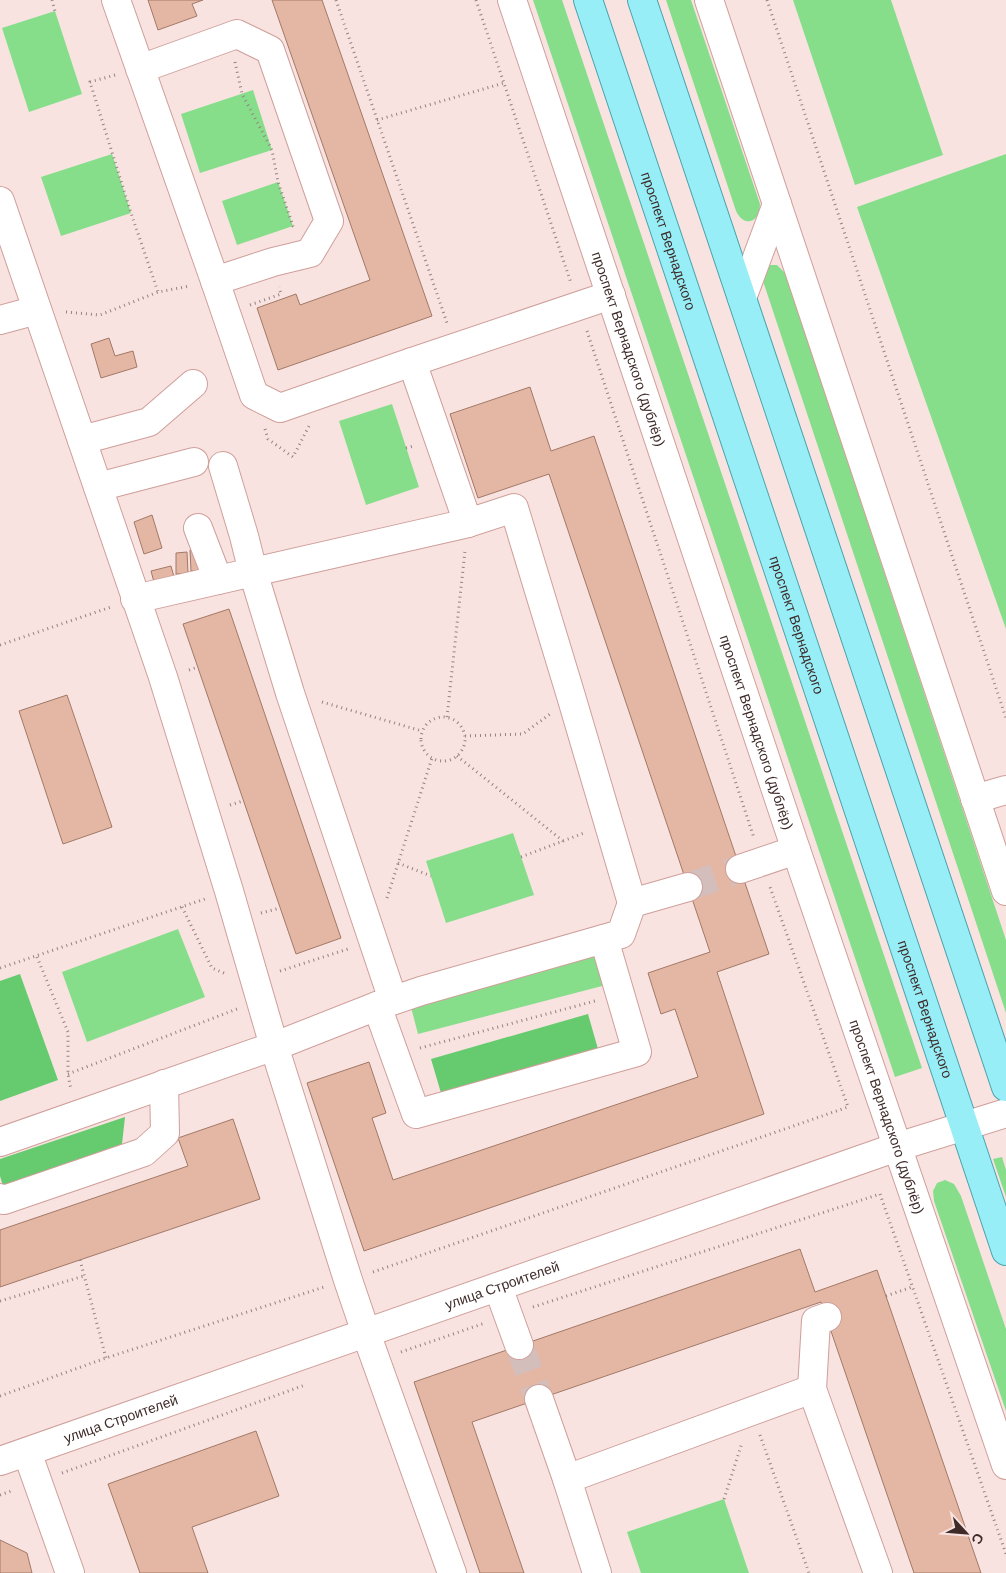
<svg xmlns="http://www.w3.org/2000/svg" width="1006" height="1573" font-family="Helvetica,sans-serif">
<rect width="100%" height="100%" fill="#f8e3e1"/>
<path fill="#86de8b" d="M533,0H562L922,1068L895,1077Z
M666,0H691L760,204C760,223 744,228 736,211Z
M793,0H891L943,155L855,185Z
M55,11L82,94L29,112L2,28Z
M253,90L272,150L200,173L181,114Z
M112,154L131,213L61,236L41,177Z
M1006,154V629L857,207Z
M278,182L293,226L237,245L222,201Z
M769,265H777L785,273L1006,940V1013L763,281V272Z
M392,404L419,487L366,505L339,421Z
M513,833L534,895L446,923L426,861Z
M178,929L205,997L87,1042L62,972Z
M596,954L606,985L418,1034L411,1007Z
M1002,1157L1006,1170V1197L993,1159Z
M945,1180L954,1184L961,1196L1006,1329V1411L934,1201L933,1191L937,1183Z
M724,1499L749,1573H641L627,1532Z"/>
<path fill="#66ca6e" d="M20,974L58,1080L0,1101V981Z
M588,1014L598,1049L441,1093L431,1059Z
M125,1117L122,1144L3,1186L0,1176V1159Z"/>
<path fill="#e4b7a4" stroke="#a27967" d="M148,0H203L192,4L197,16L158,30Z
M272,0H322L432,316L278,370L257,308L296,294L300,305L370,280Z
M109,338L115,356L133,351L137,367L101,378L91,344Z
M530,387L551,451L594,436L769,954L717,972L764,1114L364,1251L307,1083L369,1062L386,1113L372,1118L393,1180L698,1077L675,1009L661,1014L648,973L710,952L549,474L478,498L450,414Z
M152,515L162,548L144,554L134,522Z
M190,550H202L203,571H191Z
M187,552L188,573L176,574V553Z
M171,566L174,577L154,582L151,571Z
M229,609L341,938L296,954L183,624Z
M67,695L112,827L63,844L19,711Z
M233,1119L260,1199L0,1287V1230L188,1166L178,1138Z
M800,1249L815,1292L877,1270L981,1573H914L821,1302L472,1422L524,1573H480L414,1382Z
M256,1431L279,1496L192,1527L208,1573H140L108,1484Z
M0,1540L27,1553L32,1573H0Z"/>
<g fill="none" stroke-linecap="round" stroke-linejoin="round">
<path stroke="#d3bebc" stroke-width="28" stroke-dasharray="28 14" stroke-linecap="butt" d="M688,887L740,869
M519,1345L539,1399"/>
<g stroke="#cf9f9a" stroke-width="30">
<g id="minor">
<path d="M116,0L215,281L254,395L280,408L412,362"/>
<path id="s1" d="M512,0L796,850L1006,1465"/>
<path d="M709,0L1006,891"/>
<path d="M140,69L237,34L270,50L329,221L310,253L273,262L215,281"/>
<path d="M0,201L163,677L229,891L274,1046L348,1280L366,1333L452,1573"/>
<path d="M611,295L412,362L468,523L514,508L571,696L632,903"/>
<path d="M742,298L777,204"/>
<path d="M0,320L37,310"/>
<path d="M82,440L149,422L193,384"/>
<path d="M223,466L244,536L253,572L468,523"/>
<path d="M98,487L194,462"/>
<path d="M198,528L218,580"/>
<path d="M135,599L253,572L290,693L393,1000"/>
<path d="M975,799L1006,790"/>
<path d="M740,869L796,850"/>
<path d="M377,1006L416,1114L637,1052L604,939"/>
<path d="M0,1142L283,1043L377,1006L421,991L621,934L632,903L688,887"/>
<path d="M0,1198L4,1200L144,1152L165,1133L164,1084"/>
<path d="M498,1287L519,1345"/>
<path d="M812,1389L816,1321L827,1317"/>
<path d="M539,1399L567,1479"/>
<path d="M27,1452L70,1573"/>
<path id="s2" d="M0,1461L897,1147L1006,1113"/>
<path d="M597,1573L567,1479L812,1389L878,1573"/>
</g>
</g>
<g stroke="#4aa3ac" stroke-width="30">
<g id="major">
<path id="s3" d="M588,0L1006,1251"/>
<path d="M642,0L1006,1087"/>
</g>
</g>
<path stroke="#968280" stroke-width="3" stroke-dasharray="1 4" stroke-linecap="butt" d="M52,0L55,11
M336,0L447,323
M476,0L571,283
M767,0L1006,718
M235,62L242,94L272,150L278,182L293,226L296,228
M115,75L90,82L131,213L158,292
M377,120L504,83
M250,305L281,294L279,287
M66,312L100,315L158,292L190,286
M587,331L754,838
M265,429L268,439L293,457L309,426
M406,448L414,446
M0,645L111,607
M189,670L198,667
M322,702L422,731
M421 739a22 22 0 1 1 44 0a22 22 0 1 1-44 0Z
M447,717L465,551
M465,736L523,734L550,714
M457,756L563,841
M230,805L243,801
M521,857L584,833
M398,863L431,876
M387,898L432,758
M182,907L212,968L226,974
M261,913L280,908
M37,957L68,1032V1074L71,1090
M0,968L205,899
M280,971L348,949
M420,1048L595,1001
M68,1074L237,1009
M80,1260L106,1358
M373,1272L848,1107L770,887
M886,1296L912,1287
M0,1301L84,1276
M533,1307L880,1194L1006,1554
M401,1352L485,1323
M0,1396L106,1358L324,1287
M760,1435L809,1573
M62,1473L305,1385
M0,1495L14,1490
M724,1499L742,1443"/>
<use href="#minor" stroke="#fff" stroke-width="28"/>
<use href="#major" stroke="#97eef7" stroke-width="28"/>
</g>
<g text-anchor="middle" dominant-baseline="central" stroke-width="4" stroke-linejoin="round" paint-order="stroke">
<g font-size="14" fill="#3e2b29" stroke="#f8e3e1">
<text stroke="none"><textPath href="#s3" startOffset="254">проспект Вернадского</textPath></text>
<text stroke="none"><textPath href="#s1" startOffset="368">проспект Вернадского (дублёр)</textPath></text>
<text stroke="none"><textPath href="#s3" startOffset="659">проспект Вернадского</textPath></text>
<text stroke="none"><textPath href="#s1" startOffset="772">проспект Вернадского (дублёр)</textPath></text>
<text stroke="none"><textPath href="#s3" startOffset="1064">проспект Вернадского</textPath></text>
<text stroke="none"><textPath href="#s1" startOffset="1178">проспект Вернадского (дублёр)</textPath></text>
<text stroke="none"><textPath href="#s2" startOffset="532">улица Строителей</textPath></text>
<text stroke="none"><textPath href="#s2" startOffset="128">улица Строителей</textPath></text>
</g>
</g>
<g transform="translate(966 1533) rotate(116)" stroke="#f8e3e1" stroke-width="4" paint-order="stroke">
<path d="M0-4L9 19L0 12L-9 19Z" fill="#3e2b29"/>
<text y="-8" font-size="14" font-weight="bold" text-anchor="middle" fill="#3e2b29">С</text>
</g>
</svg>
